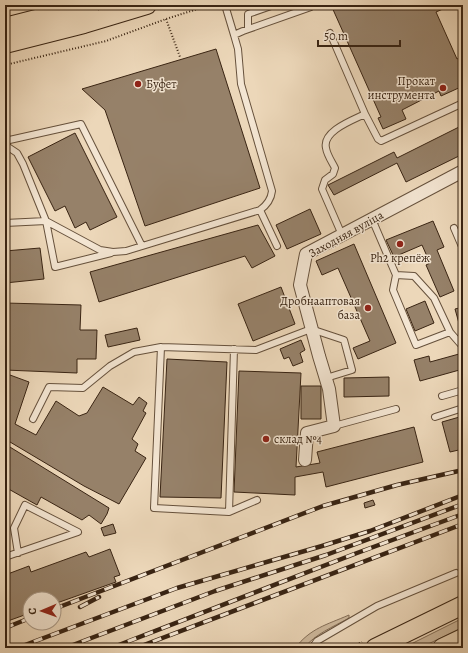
<svg xmlns="http://www.w3.org/2000/svg" width="468" height="653" font-family="Alegreya,serif">
<rect width="100%" height="100%" fill="#ecd7b9"/>
<filter id="stains"><feTurbulence type="fractalNoise" baseFrequency=".005" numOctaves="4"/><feColorMatrix values="0 0 0 0 .2 0 0 0 0 .09 0 0 0 0 .02 0 0 0 .5 -.17"/></filter>
<radialGradient id="worn" r=".72"><stop offset=".6" stop-color="#630" stop-opacity="0"/><stop offset="1" stop-color="#630" stop-opacity=".3"/></radialGradient>
<path fill="#ceb99d" stroke="#846e58" d="M349,615V618C333,627 315,634 304,648H295C311,628 326,625 349,615Z
M463,618V627L420,648H403Z"/>
<path fill="#968169" stroke="#392413" d="M331,5H452L436,12L457,59L463,56V86L441,96L439,91L402,110L406,119L383,129L378,118L381,117Z
M216,49L260,188L145,226L105,110L82,89Z
M463,125V154L406,182L397,163L334,195L328,185L394,152L397,158Z
M75,133L117,217L90,230L86,222L75,228L65,206L55,211L28,157Z
M310,209L321,234L287,249L276,225Z
M433,221L444,247L437,250L454,291L440,297L426,265L430,263L422,245L394,257L386,240Z
M463,221V233L459,222Z
M258,225L275,256L252,268L245,256L99,302L90,272Z
M354,244L396,343L358,359L353,348L370,341L338,268L322,275L316,261Z
M40,248L44,279L5,283V251Z
M281,287L295,324L253,341L238,304Z
M425,301L434,323L415,331L406,309Z
M5,303L81,305L80,330H97L96,359H77V373L5,370Z
M463,307V326L460,327L455,309Z
M137,328L140,340L108,347L105,335Z
M301,340L305,350L300,353L303,362L293,366L289,357L284,359L280,349Z
M459,354L463,369L420,381L414,360L429,356L430,362Z
M167,359L227,362L221,498L160,497Z
M239,371L301,373L296,467L320,463L317,452L414,427L423,462L326,487L323,472L295,477V495L234,492Z
M10,375L29,382L15,424L36,435L56,401L79,416L87,413L103,387L133,405L139,397L147,403L143,411L146,413L132,439L138,444L135,451L146,458L119,504L84,486L5,439V391Z
M389,377V396L344,397V378Z
M301,386H321V419H301Z
M463,416V449L450,452L442,422Z
M5,444L109,508L107,514L101,524L89,515L82,520L41,497L37,505L5,487Z
M373,500L375,505L365,508L364,503Z
M113,524L116,533L104,536L101,528Z
M110,549L120,575L114,577L116,582L54,604V599H30V613L5,622V575L29,566L31,572L86,552L89,557Z"/>
<g fill="none" stroke-linecap="round" stroke-linejoin="round">
<g stroke="#66513c" stroke-width="8">
<path id="lane" d="M225,5L234,35L243,31L311,7V5
M248,29V14L274,5
M330,33L365,114C353,120 322,131 326,148C327,155 332,162 335,168L333,174L325,180L322,189L342,235
M365,114L378,139L381,141L463,103
M5,141L81,124L142,246
M5,145L17,153L23,164L46,221L5,223
M260,210L277,246
M372,219L396,275L393,290L416,345L450,332L463,347
M46,221L100,250L113,252L126,251L260,210C267,205 271,200 272,191L241,84L238,49L234,35
M46,221L55,267L111,253
M454,228L463,249
M396,275L414,276L434,298L450,332
M161,347L154,508L229,512L257,500
M442,396L463,390
M435,417L463,408
M33,419L49,387L83,388L110,366L134,352L161,347L256,350L311,329L344,340L352,370L326,378
M334,426L396,409
M229,512L234,349
M5,557L78,532L25,505L14,528L18,553
M312,648L317,641L377,606L456,573"/>
</g>
<g stroke="#66513c" stroke-width="14">
<path id="street" d="M305,460L307,433L334,426L329,389L319,356L300,285L306,254L463,171"/>
</g>
<g stroke="#392413" stroke-width="20">
<path id="primary" d="M5,27L91,5
M5,44L84,24L147,5
M375,648L463,605
M442,648L463,638"/>
</g>
<path stroke="#392413" stroke-width="2" stroke-dasharray="1 2" stroke-linecap="butt" d="M166,19L180,57
M5,65L106,41L166,19L210,5
M348,648L362,642"/>
<use href="#lane" stroke="#f3e5d2" stroke-width="6"/>
<use href="#street" stroke="#f3e5d2" stroke-width="12"/>
<use href="#primary" stroke="#ecd7b9" stroke-width="18"/>
<g stroke="#392413" stroke-width="4.5">
<path id="rail" d="M80,607L99,597
M54,609L323,506L397,485L463,470
M5,628L30,618
M17,648L177,588L322,546L370,531L463,495
M65,648L215,591L326,555L463,504
M111,648L357,553L463,514
M136,648L463,524"/>
</g>
<use href="#rail" stroke="#f3e5d2" stroke-width="3" stroke-dasharray="9" stroke-linecap="butt"/>
</g>
<g fill="#8f2418" stroke="#f3e5d2" stroke-width="1.5">
<circle cx="138" cy="84" r="4"/>
<circle cx="443" cy="88" r="4"/>
<circle cx="400" cy="244" r="4"/>
<circle cx="368" cy="308" r="4"/>
<circle cx="266" cy="439" r="4"/>
</g>
<g text-anchor="middle" dominant-baseline="central" stroke-width="3" stroke-linejoin="round" paint-order="stroke">
<g font-size="12" fill="#392413" stroke="#f3e5d2" text-anchor="end">
<text x="435" y="81">Прокат<tspan x="435" dy="14">инструмента</tspan></text>
<text x="146" y="84" text-anchor="start">Буфет</text>
<text x="400" y="258" text-anchor="middle">Ph2 крепёж</text>
<text x="360" y="301">Дробнааптовая<tspan x="360" dy="14">база</tspan></text>
<text x="274" y="439" text-anchor="start">склад №4</text>
</g>
<g font-size="12" fill="#392413" stroke="#f3e5d2">
<text transform="translate(346 234) rotate(-29)">Заходняя вуліца</text>
</g>
</g>
<rect width="468" height="653" fill="none" stroke="#ecd7b9" stroke-width="20"/>
<rect x="6" y="6" width="456" height="641" fill="none" stroke="#392413" stroke-width="2"/>
<rect x="10" y="10" width="448" height="633" fill="none" stroke="#392413"/>
<g transform="translate(42 611) rotate(268)"><circle r="19" fill="#f3e5d2" stroke="#a99886"/>
<path d="M0-3L7 15L0 10L-7 15Z" fill="#8f2418"/>
<text y="-6" font-size="11" font-weight="bold" text-anchor="middle" fill="#392413">С</text>
</g>
<path d="M318 40v6h82v-6" fill="none" stroke="#392413" stroke-width="2"/>
<text x="324" y="40" font-size="12" fill="#392413" stroke="#f3e5d2" stroke-width="3" paint-order="stroke">50 m</text>
<rect width="100%" height="100%" filter="url(#stains)"/>
<rect width="100%" height="100%" fill="url(#worn)"/>
</svg>
